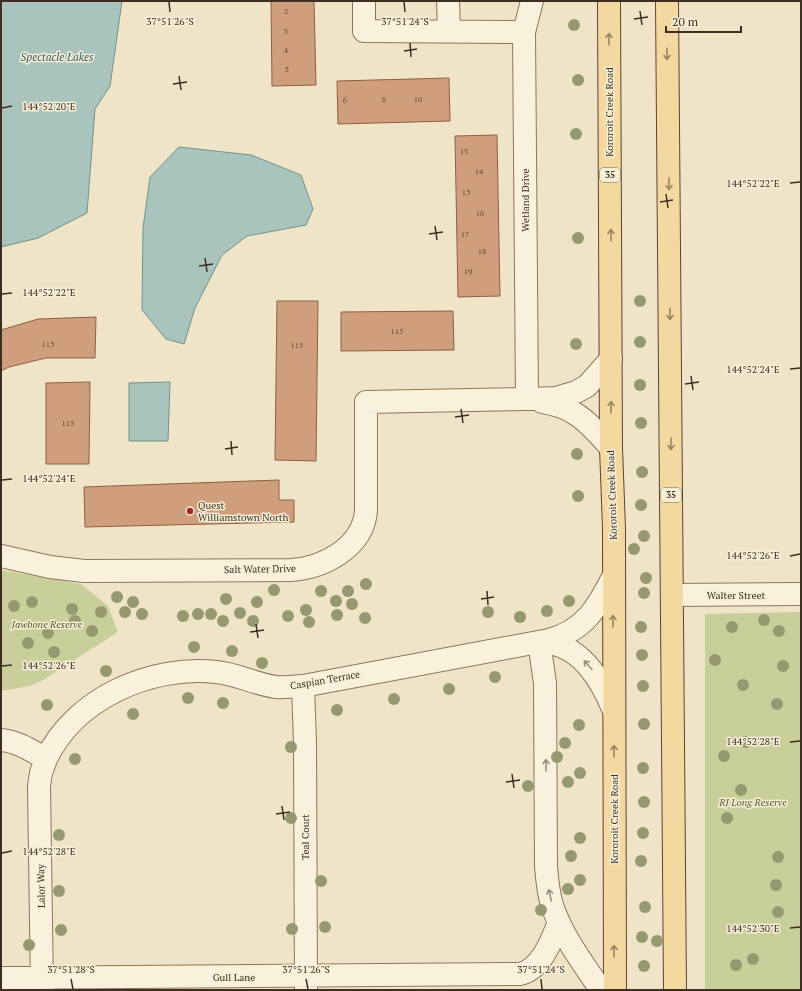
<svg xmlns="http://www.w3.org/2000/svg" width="802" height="991" font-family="'PT Serif',serif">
<rect width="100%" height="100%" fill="#f0e4c8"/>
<path fill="#c9cf9b" d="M1,570L81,584L108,606L118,632L43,680L30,686L1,691Z
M801,612V990H705V614Z"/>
<path fill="#a9c4bc" stroke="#6f938a" d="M1,1H122L110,86L95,109L87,213L38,238L1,247Z
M179,147L251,155L301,175L313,209L306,225L247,236L222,255L195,308L184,344L166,339L142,310L143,228L150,177Z
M170,382L168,441H129V383Z"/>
<path fill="#cf9f7d" stroke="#8d5f41" d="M271,1H314L316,85L272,86Z
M449,78L450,121L338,124L337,81Z
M497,135L500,296L458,297L455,136Z
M277,301H318L316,461L275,460Z
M453,311L454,350L341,351V312Z
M96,317L95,358H46L9,367L1,371V330L38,319Z
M90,382L89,464H46V383Z
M279,480V500H294V522L85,527L84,487Z"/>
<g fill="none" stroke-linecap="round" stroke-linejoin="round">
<g stroke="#8d765c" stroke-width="24">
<path id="minor" d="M364,1V31L524,32
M448,1L449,31
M527,399L524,32L532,1
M542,402C553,404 565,407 574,413C588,421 600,436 611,448
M1,556L50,567L84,571L291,570C324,568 363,547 366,511V402L527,399L556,398L576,392L587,386L611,359
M672,595L801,594
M539,642L545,683L546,866C547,879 548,892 552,905C561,934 584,965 601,990
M540,642C580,643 601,679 614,711
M303,686L305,743L306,988
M1,740C17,741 32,751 46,759C75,698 151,665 216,672C237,674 255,684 276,687C285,688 294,686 303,686L549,640C585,630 597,608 613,577
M1,978L520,974C541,970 552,940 559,922
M42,990L39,786L41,773L46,759"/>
</g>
<g stroke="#5b4430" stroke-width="24">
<path id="major" d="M609,1L611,448L614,528L615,990
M667,1L675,990"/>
</g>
<use href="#minor" stroke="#faf1dc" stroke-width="22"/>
<use href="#major" stroke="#f3d9a0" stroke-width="22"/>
</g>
<g fill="#96986f">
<circle cx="574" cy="25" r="6"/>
<circle cx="578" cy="80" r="6"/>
<circle cx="576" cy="134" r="6"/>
<circle cx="578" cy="238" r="6"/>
<circle cx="640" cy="301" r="6"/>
<circle cx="640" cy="342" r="6"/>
<circle cx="576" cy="344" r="6"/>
<circle cx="640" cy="385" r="6"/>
<circle cx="641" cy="423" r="6"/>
<circle cx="577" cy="454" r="6"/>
<circle cx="642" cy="472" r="6"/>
<circle cx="578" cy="496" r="6"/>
<circle cx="641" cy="505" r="6"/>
<circle cx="644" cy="536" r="6"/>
<circle cx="634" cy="549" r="6"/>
<circle cx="646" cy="578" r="6"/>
<circle cx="366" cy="584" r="6"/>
<circle cx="274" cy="590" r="6"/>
<circle cx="321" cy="591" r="6"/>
<circle cx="348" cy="591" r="6"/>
<circle cx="644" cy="593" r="6"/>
<circle cx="117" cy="597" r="6"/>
<circle cx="226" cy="599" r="6"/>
<circle cx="336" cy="601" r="6"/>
<circle cx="569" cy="601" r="6"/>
<circle cx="32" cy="602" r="6"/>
<circle cx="133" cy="602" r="6"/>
<circle cx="257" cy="602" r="6"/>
<circle cx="352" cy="604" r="6"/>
<circle cx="14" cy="606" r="6"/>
<circle cx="72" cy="609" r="6"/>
<circle cx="306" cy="610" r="6"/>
<circle cx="547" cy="611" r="6"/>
<circle cx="101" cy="612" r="6"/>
<circle cx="125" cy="612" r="6"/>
<circle cx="488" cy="612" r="6"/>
<circle cx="240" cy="613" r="6"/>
<circle cx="142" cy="614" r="6"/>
<circle cx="198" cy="614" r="6"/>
<circle cx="211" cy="614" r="6"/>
<circle cx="337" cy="615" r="6"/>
<circle cx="183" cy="616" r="6"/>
<circle cx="288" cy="616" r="6"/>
<circle cx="520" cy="617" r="6"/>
<circle cx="365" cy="618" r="6"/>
<circle cx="764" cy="620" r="6"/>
<circle cx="75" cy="621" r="6"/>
<circle cx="223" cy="621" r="6"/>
<circle cx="253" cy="621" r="6"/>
<circle cx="309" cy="622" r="6"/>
<circle cx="641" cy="627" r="6"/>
<circle cx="732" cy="627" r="6"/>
<circle cx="92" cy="631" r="6"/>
<circle cx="779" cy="631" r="6"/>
<circle cx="48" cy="633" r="6"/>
<circle cx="28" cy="643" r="6"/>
<circle cx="194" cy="647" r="6"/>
<circle cx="232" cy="651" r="6"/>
<circle cx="54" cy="652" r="6"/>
<circle cx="642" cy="655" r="6"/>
<circle cx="715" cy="660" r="6"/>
<circle cx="262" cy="663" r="6"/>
<circle cx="783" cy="666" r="6"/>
<circle cx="106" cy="671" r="6"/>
<circle cx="495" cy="677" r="6"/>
<circle cx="743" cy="685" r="6"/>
<circle cx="643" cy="686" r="6"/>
<circle cx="449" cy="689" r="6"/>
<circle cx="188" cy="698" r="6"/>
<circle cx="394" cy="699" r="6"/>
<circle cx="223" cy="703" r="6"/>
<circle cx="777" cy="704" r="6"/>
<circle cx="47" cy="705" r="6"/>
<circle cx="337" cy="710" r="6"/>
<circle cx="133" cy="714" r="6"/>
<circle cx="644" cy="724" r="6"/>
<circle cx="579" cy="725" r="6"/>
<circle cx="746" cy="742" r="6"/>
<circle cx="565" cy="743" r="6"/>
<circle cx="291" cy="747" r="6"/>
<circle cx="724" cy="756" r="6"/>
<circle cx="557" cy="757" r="6"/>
<circle cx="75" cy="759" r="6"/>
<circle cx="643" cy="768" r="6"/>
<circle cx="580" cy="773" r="6"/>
<circle cx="568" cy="782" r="6"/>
<circle cx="528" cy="786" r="6"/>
<circle cx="741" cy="790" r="6"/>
<circle cx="644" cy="802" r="6"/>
<circle cx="291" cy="818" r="6"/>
<circle cx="727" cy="818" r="6"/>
<circle cx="643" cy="833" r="6"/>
<circle cx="59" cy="835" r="6"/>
<circle cx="580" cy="838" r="6"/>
<circle cx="571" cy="856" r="6"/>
<circle cx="778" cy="857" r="6"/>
<circle cx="641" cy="861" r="6"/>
<circle cx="580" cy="880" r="6"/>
<circle cx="321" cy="881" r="6"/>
<circle cx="776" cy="885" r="6"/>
<circle cx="568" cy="889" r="6"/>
<circle cx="59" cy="891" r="6"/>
<circle cx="645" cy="907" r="6"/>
<circle cx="541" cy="910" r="6"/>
<circle cx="778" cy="912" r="6"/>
<circle cx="325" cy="927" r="6"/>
<circle cx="292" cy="929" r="6"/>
<circle cx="61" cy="930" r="6"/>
<circle cx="642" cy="937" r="6"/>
<circle cx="657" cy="941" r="6"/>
<circle cx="29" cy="945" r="6"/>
<circle cx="753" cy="959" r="6"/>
<circle cx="736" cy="965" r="6"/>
<circle cx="644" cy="966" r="6"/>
</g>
<defs><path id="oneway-shaft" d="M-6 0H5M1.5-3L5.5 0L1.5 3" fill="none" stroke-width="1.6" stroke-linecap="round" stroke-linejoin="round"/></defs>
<g stroke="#988460">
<use href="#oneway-shaft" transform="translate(609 39) rotate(-90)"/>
<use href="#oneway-shaft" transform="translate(667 54) rotate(90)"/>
<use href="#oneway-shaft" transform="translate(669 184) rotate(90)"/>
<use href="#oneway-shaft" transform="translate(611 235) rotate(-91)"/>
<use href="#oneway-shaft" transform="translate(670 314) rotate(90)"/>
<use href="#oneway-shaft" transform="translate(611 407) rotate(-89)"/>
<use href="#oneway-shaft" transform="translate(671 444) rotate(90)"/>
<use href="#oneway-shaft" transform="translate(613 621) rotate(-90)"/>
<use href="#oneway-shaft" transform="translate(614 751) rotate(-90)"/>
<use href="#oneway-shaft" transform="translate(614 951) rotate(-90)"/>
</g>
<g stroke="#9c907e">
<use href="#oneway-shaft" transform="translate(588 665) rotate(-132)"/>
<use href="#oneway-shaft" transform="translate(546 765) rotate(-90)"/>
<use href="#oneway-shaft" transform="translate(550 895) rotate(-103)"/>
</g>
<path fill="none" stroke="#3d2e20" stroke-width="1.5" d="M169,2L170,12M404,2L405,12M640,11L642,25M634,19L648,17M410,43L411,57M404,51L417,49M179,76L181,90M173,84L187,82M2,108L12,106M790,183L800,182M666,194L668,208M660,202L673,200M435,226L437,240M429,234L443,232M205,258L207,272M199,266L213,264M2,294L12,293M790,369L800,368M691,376L693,390M685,384L699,382M461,409L463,423M455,417L469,415M231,441L232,455M225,449L238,447M2,480L12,479M790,556L800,554M487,591L488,605M481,599L494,597M256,624L258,638M250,632L264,630M2,666L12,665M790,742L800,741M512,774L514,788M506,782L520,780M282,806L284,820M276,814L290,812M2,853L12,851M790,928L800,927M71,979L73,989M306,979L308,989M541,979L542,989"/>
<circle fill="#9e2a2b" stroke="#f7eed8" stroke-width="1.5" cx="190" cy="511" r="4"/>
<g text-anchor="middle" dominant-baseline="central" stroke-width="3" stroke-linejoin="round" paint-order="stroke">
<g font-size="8" fill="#624a37">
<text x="286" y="11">2</text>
<text x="286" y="31">3</text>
<text x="286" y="50">4</text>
<text x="287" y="69">5</text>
<text x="384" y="99">8</text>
<text x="418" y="99">10</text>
<text x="345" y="100">6</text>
<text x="464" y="151">13</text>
<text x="479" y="171">14</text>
<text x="466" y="192">15</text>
<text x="480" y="213">16</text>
<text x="465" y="234">17</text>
<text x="482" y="251">18</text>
<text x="468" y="271">19</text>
<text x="397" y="331">115</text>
<text x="48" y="344">115</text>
<text x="297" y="345">115</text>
<text x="68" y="423">115</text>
</g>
<g fill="#f7eed8" stroke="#756857" stroke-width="1">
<rect x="600" y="168" width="20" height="14" rx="3"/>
<rect x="661" y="488" width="20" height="14" rx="3"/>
</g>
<g font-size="9" font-weight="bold" fill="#3d2e20">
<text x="610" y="175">35</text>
<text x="671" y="495">35</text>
</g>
<g font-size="10" fill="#3d2e20" stroke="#f7eed8">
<text transform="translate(609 112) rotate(-90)">Kororoit Creek Road</text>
<text transform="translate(525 200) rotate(-90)">Wetland Drive</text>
<text transform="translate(612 495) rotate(-92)">Kororoit Creek Road</text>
<text transform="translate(260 569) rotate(-1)">Salt Water Drive</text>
<text x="736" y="595">Walter Street</text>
<text transform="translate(325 680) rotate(-10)">Caspian Terrace</text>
<text transform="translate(614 819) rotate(-90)">Kororoit Creek Road</text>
<text transform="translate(305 837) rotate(-90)">Teal Court</text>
<text transform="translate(41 886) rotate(-91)">Lalor Way</text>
<text x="234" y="977">Gull Lane</text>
</g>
<g font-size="10" fill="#3d2e20" stroke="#f7eed8" text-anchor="start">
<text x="198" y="505">Quest<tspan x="198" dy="12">Williamstown North</tspan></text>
</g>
<g font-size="10" font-style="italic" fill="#4d5a26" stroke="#f7eed8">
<text x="47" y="624">Jawbone Reserve</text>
<text x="753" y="802">RJ Long Reserve</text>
</g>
<g font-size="11" font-style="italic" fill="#2f5d5a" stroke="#f7eed8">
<text x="57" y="57">Spectacle Lakes</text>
</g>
</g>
<g font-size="10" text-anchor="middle" fill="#3d2e20" stroke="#f7eed8" stroke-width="3" stroke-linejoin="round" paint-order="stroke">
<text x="170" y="25">37°51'26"S</text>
<text x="405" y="25">37°51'24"S</text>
<text x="49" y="110">144°52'20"E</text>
<text x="753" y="187">144°52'22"E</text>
<text x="49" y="296">144°52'22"E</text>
<text x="753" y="373">144°52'24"E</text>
<text x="49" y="482">144°52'24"E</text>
<text x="753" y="559">144°52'26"E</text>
<text x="49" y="669">144°52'26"E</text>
<text x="753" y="745">144°52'28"E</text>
<text x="49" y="855">144°52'28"E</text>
<text x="753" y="932">144°52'30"E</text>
<text x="71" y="973">37°51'28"S</text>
<text x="306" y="973">37°51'26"S</text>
<text x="541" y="973">37°51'24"S</text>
</g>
<rect width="802" height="991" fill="none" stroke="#3d2e20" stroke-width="4"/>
<path d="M666 26v6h75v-6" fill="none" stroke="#3d2e20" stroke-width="2"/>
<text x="672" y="26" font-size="12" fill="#3d2e20" stroke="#f7eed8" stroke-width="3" paint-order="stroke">20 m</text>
</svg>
